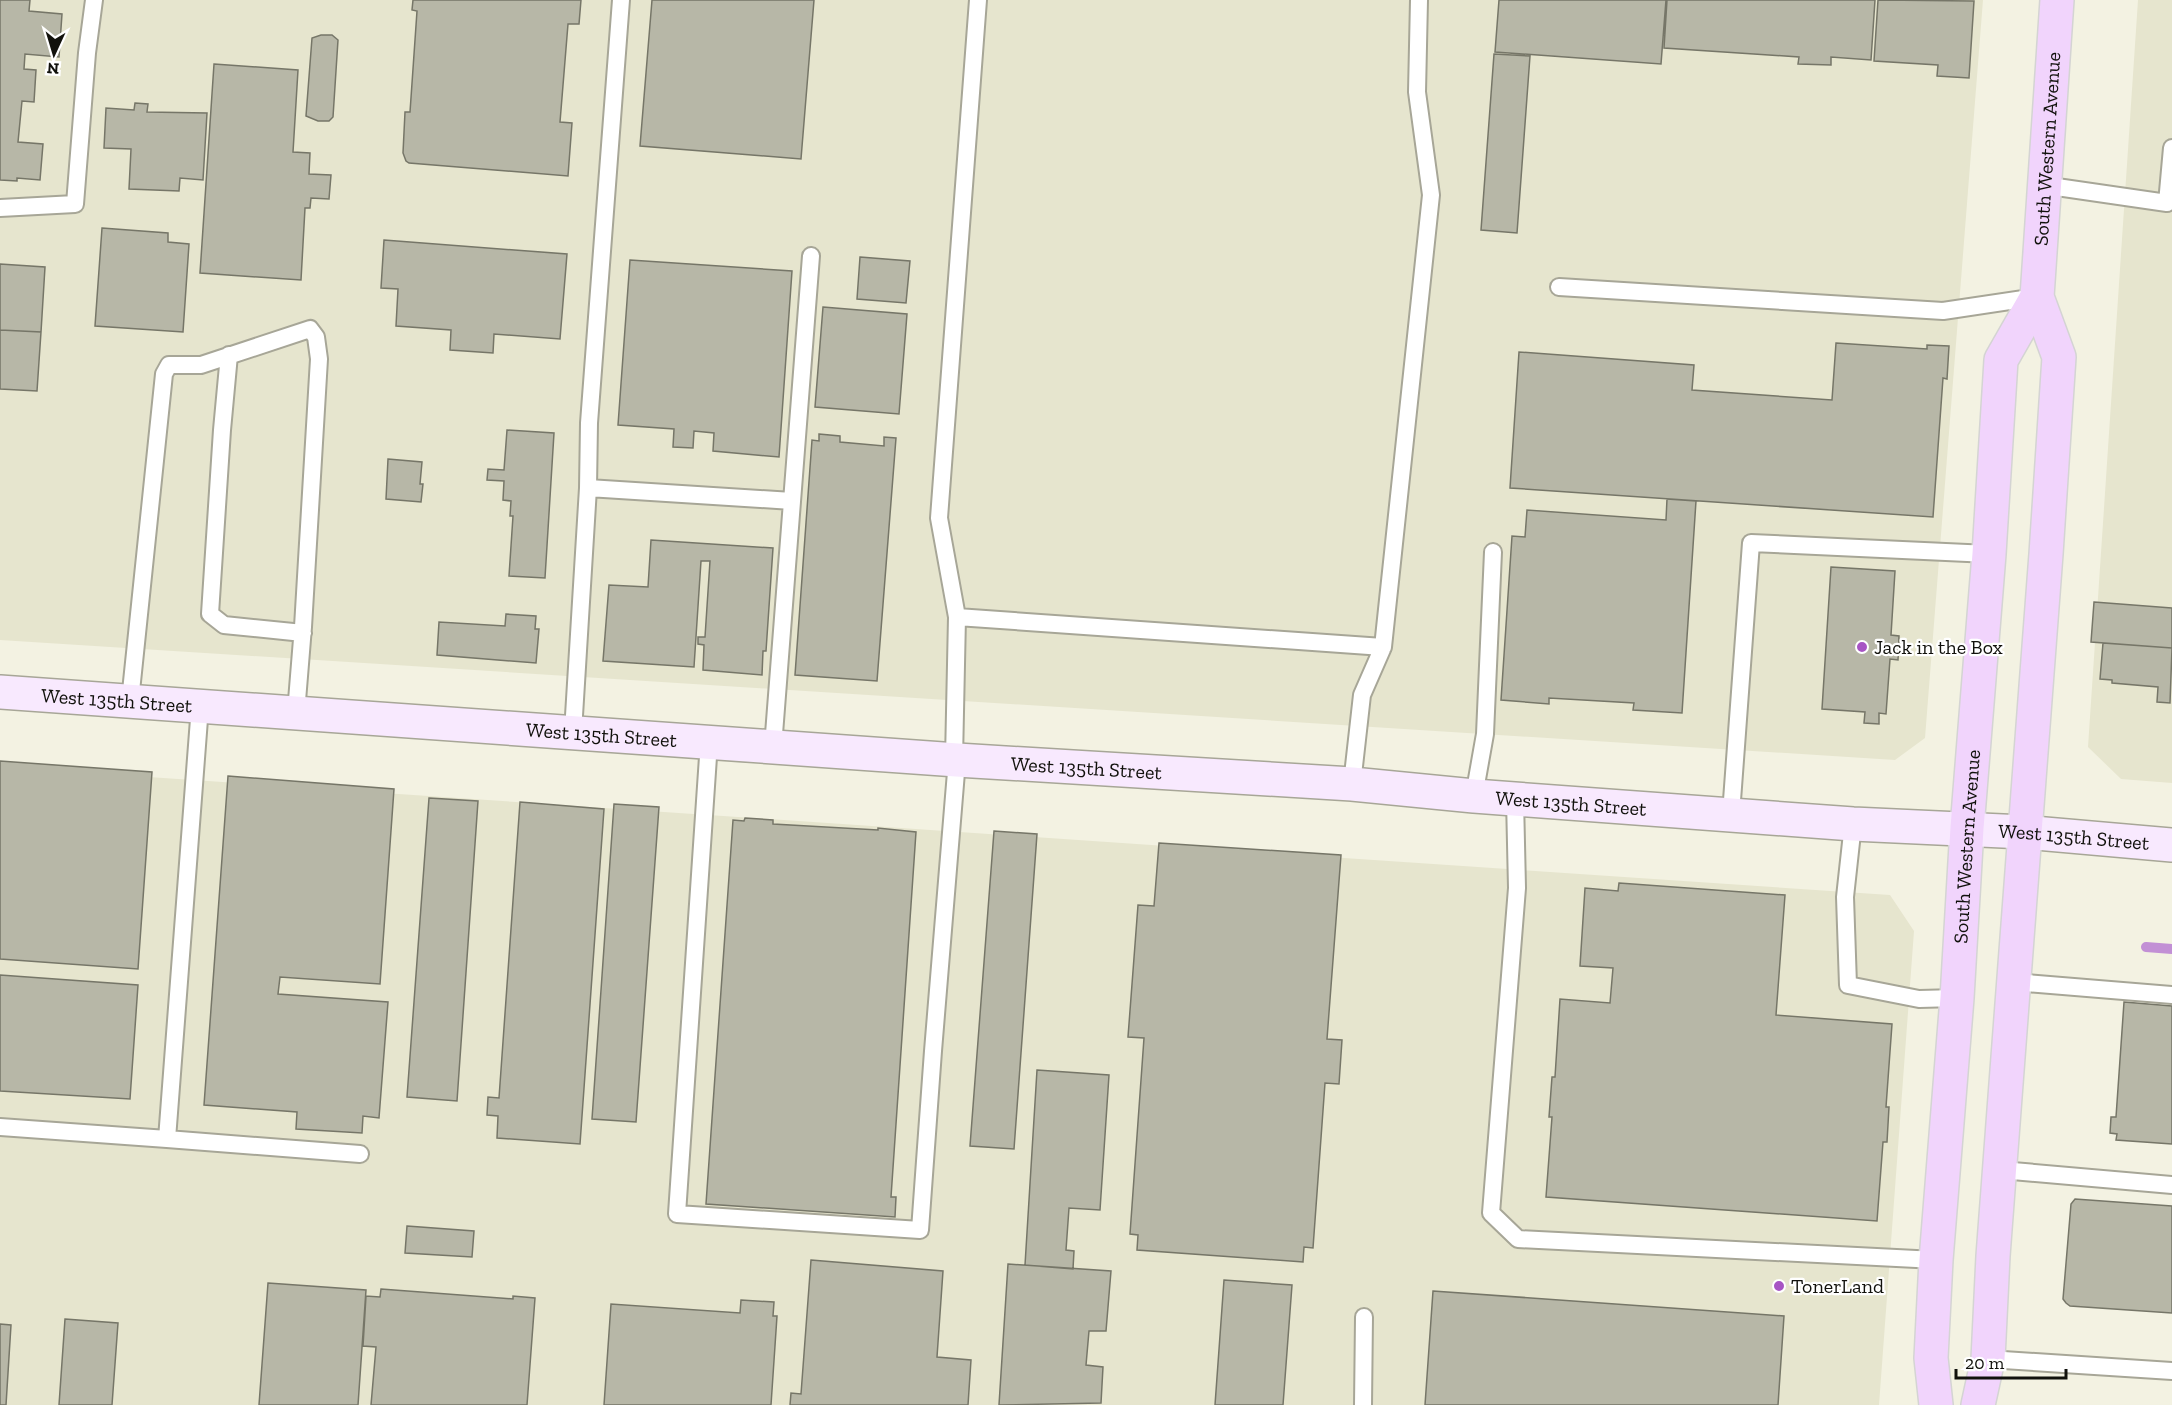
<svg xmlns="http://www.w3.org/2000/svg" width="2172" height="1405" font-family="'Zilla Slab',serif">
<rect width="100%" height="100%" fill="#f3f2e2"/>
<path fill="#e6e5ce" d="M0,0H1983L1925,738L1895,760L0,640Z
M2138,0H2172V783L2121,779L2088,747Z
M0,767L1890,895L1914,931L1879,1405H0Z"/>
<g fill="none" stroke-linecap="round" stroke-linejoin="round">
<path stroke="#c290d5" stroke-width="10" d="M2146,947L2172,949"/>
</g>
<path fill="#b7b7a7" stroke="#767668" stroke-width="1.5" d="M0,0H30L29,11L62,14L59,57L25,54L24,69L36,70L34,102L22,101L18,142L43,144L40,180L17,178V181L0,180Z
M413,0H581L579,24H568L560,122L572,123L568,176L409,163L406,161L403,153L405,112H410L417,11L412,10Z
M652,0H814L801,159L640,146Z
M1499,0H1666L1661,64L1495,52Z
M1667,0H1875L1871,60L1831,57V65L1798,64L1799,57L1664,48Z
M1878,0L1974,1L1969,78L1937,76L1938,65L1874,61Z
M321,35H332L338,40L333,117L329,121H318L306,116L312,38Z
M1494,54L1530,56L1517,233L1481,230Z
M214,64L298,70L293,152L310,153L309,174L331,175L329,199L311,198L310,208H305L301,280L200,273Z
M135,103L148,104L147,112L207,113L203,180L180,178L179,191L129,189L131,149L104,148L106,108L134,110Z
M102,228L168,233V242L189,244L183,332L95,326Z
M384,240L567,254L560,339L494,334L493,353L450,350L451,330L396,326L398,289L381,288Z
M860,257L910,261L906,303L857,299Z
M630,260L792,271L779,457L713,451L714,433L694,431L693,448L673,447L674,429L618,425Z
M0,264L45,267L41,332L0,330Z
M823,307L907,314L899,414L815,407Z
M0,330L41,332L37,391L0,389Z
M1836,343L1927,349V345L1949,346L1947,379L1943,378L1933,517L1510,488L1519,352L1694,365L1692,390L1832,400Z
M507,430L554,433L545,578L509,576L513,516H510L511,501L503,500L504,481L487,480L488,469L504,470Z
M819,434L840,436V442L884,446V437L896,438L877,681L795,675L812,440L819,441Z
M388,459L422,462L420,484H423L421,502L386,499Z
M1667,499L1696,501L1682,713L1633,710L1634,703L1549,698V704L1501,700L1512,536L1525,537L1527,510L1666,520Z
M651,540L773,548L766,651H763L762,675L703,670L704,645L698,644V637H705L710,561H701L694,667L603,661L609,585L648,587Z
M1831,567L1895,571L1891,635L1899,636L1898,660L1890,659L1886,714L1879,713V724L1864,723L1865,712L1822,709Z
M2094,602L2172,608V648L2091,642Z
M506,614L536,616L535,629H539L536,663L437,655L439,622L505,626Z
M2103,643L2172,648L2170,703L2157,702L2158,687L2112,683V680L2100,679Z
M0,761L152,772L138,969L0,959Z
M228,776L394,789L380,984L280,977L278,994L388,1002L379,1118L363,1116L362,1133L296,1129L297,1112L204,1105Z
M429,798L478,801L457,1101L407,1097Z
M520,802L604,809L580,1144L497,1138L498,1116L487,1115L488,1097L499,1098Z
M614,804L659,807L636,1122L592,1119Z
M745,818L773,820V824L878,830V828L916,832L891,1197H896L895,1217L706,1204L733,820L744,821Z
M994,831L1037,834L1014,1149L970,1146Z
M1159,843L1341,855L1327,1039L1342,1040L1339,1084L1325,1083L1313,1248L1304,1247L1303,1262L1137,1250L1138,1235L1130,1234L1144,1038L1128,1037L1138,905L1154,906Z
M1619,883L1785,895L1776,1015L1892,1024L1886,1107H1889L1887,1142H1883L1877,1221L1546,1197L1552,1117H1549L1552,1077H1555L1560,999L1610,1003L1613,968L1580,966L1585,888L1618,891Z
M0,975L138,985L130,1099L0,1091Z
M2124,1002L2172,1006V1144L2116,1140L2117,1134L2110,1133L2111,1117H2116Z
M1037,1070L1109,1075L1100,1210L1069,1208L1066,1250L1074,1251L1073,1269L1025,1265Z
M2075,1199L2172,1206V1313L2070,1306L2066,1303L2063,1299L2071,1204Z
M407,1226L474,1231L472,1257L405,1253Z
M811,1260L943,1271L937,1357L971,1360L968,1405H790L791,1393L801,1394Z
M1008,1264L1111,1271L1106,1331H1089L1086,1365L1103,1367L1101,1403L999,1405Z
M1224,1280L1292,1285L1283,1405H1215Z
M268,1283L366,1290L358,1405H259Z
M381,1289L513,1299V1296L535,1298L527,1405H371L376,1347L363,1346L366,1296L380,1297Z
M1433,1291L1784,1316L1778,1405H1425Z
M741,1300L774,1302L773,1316H777L771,1405H604L611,1304L740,1313Z
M65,1319L118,1323L112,1405H59Z
M0,1324L11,1325L6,1405H0Z"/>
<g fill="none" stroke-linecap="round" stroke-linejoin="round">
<g stroke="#a7a697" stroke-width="20">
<path id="lane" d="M2043,185L2167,203L2172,148
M0,208L75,204L87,53L94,0
M1559,287L1943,311L2037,297
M229,355L222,430L210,614L224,625L303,633
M588,488L589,423L621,0
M957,617L1383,647
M130,701L164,374L169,365H201L310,329L316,337L319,359L303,627L296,713
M200,706L167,1139L360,1154
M573,732L588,488L792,501
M709,742L677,1214L920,1230L933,1051L957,760
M773,747L811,256
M954,759L957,617L939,518L978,0
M1352,784L1362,695L1383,647L1431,195L1417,92L1419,0
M1474,796L1485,734L1493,552
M1515,799L1517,888L1491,1213L1518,1239L1936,1260
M1731,814L1751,543L1989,554
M1853,824L1845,897L1848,985L1919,999L1957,998
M2014,982L2172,995
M0,1127L167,1139
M2001,1170L2172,1185
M1988,1359L2172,1371
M1363,1405L1364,1317"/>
</g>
<g stroke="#a7a697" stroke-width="36">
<g id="secondary">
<path id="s1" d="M0,692L957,760L1352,784L1474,796L1853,824L2024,832L2172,845"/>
</g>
</g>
<g stroke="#d4d4d3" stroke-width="36">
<g id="primary">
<path id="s2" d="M1936,1405L1931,1358L1936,1260L1957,998L1967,828L1989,554L2001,360L2037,297"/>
<path id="s3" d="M1978,1405L1988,1359L1993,1256L2046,554L2059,357L2037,297L2057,0"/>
</g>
</g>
<use href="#lane" stroke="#fff" stroke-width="16"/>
<use href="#secondary" stroke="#f8e9fe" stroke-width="33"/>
<use href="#primary" stroke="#f1d4fc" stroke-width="33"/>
</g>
<g fill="#a754c4" stroke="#fff" stroke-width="2">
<circle cx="1862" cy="647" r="6"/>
<circle cx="1779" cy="1286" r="6"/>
</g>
<g text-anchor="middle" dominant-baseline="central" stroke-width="4.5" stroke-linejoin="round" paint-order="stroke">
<g font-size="20" fill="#11110c" stroke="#fff">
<text stroke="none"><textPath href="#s3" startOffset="1264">South Western Avenue</textPath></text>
<text stroke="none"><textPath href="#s1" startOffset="117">West 135th Street</textPath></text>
<text stroke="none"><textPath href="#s1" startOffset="603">West 135th Street</textPath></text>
<text stroke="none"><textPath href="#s1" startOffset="1089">West 135th Street</textPath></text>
<text stroke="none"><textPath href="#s1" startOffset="1575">West 135th Street</textPath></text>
<text stroke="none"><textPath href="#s1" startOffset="2079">West 135th Street</textPath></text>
<text stroke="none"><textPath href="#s2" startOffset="560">South Western Avenue</textPath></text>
</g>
<g font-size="20" fill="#11110c" stroke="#fff" text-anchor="start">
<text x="1874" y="647">Jack in the Box</text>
<text x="1791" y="1286">TonerLand</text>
</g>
</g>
<g transform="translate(54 54) rotate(184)" stroke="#ffffff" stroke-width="4.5" paint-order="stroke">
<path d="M0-4.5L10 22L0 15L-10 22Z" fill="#11110c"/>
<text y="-9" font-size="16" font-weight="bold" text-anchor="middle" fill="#11110c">N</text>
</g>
<path d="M1956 1369v9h110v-9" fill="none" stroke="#11110c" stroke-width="3"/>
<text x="1965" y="1369" font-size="18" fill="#11110c" stroke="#ffffff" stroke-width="4.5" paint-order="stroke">20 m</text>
</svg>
